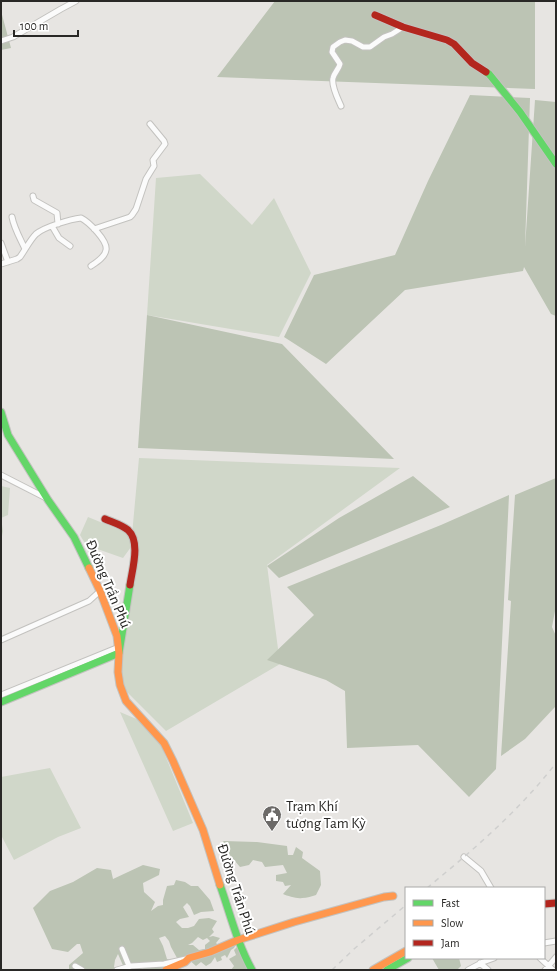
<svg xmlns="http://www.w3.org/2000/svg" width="557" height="971" font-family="'Alegreya Sans',sans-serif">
<rect width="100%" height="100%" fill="#e7e5e2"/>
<path fill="#d0d7c9" d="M200,174L252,225L274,198L311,273L279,337L147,315L156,178Z
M139,458L400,468L267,565L280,664L166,731L120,685L131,547L123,558L86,545L80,535L88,517L132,535Z
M1,486L10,488L8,515L1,518L3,531L1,541Z
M120,712L153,726L193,823L173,831Z
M50,768L81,828L58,837L14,860L1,835V777Z"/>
<path fill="#bcc4b4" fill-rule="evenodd" d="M275,1H535V89L217,77Z
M1,11L11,48L1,50Z
M470,95L530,98L525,247L535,100L556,102V316L551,314L524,267L523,271L405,290L326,364L284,337L314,275L395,255L428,181Z
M147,315L282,344L394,459L138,448Z
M413,476L450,507L279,578L267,566L339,518Z
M556,478V611H555L552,627L556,636V705L555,707L525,739L501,756L511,601L508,600L515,495Z
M509,495L496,769L469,797L418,745L347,748L345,691L326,680L267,660L314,615L287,587L441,525Z
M224,841L257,842L287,846L288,855H293L296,847L303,852L302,858L320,871L321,885L316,895C312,896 307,898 302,898C297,899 288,896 283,894L291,885L285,886L283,882L276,881V875L287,873L283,865L265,867L262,862L253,860L249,865L240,867L229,854L221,843Z
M143,865L160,869L159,875L143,883L144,892L155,902L151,911L158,906L163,905V900L167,886L174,885L176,880L185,882L191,886H198L210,900L214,911L201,912L194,915L190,906L187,903L183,907L189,917L180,919L176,922L182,928H188L194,926L199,919L209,918L217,921L212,929L214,932L209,937L213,936L220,938L216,943L219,946L236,944L234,948L231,950L227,958L225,955L221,957L222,960L217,962L215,957L211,963L206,966L201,962L196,966L187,958H177L171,947L169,941L165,936L159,938L163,946L167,959L174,961L173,970H144L143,968L138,970H125L118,954L115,960L114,967L118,970H69V965L83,953L80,944H77L68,952L52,949L33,908L50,891L73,882L97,868L111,870L113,879ZM198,937L203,940L207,938L210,941L205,945V949L199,950L193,945H188L192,943Z
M238,946L250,970H231L234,966L229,959L236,955L234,950Z
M432,958H459L461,966L457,970H439Z"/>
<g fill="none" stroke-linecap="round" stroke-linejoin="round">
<g stroke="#c3c2bf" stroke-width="7">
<path id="street" d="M1,41L13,37L61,9L76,1
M341,106C338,99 331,86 333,78C334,73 339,69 340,64L332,52L333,47L340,42L345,40L352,41L363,47H370L384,37L392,34L403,27
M33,196L34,200L57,213L58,224
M12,217C14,228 20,238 25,249
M52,226L59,238L70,246
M94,229L130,217L132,215L136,209L146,179L154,166L153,160L165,144L164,141L150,124
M1,243L8,262
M1,264L17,259L20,257C25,250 30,240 36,234C44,227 71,219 81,218C89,222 108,241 106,250C105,257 97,262 91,266
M1,475L46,498
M1,640L89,601L100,591
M1,695L119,647
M464,857L481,871L491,888
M544,943L556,941
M122,949L129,966
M540,958L553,970
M480,963L488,970
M75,966L82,970
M117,970L131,966L164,964L186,959
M468,970L483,962L494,958
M545,970L556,957"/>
</g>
<g stroke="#c3c2bf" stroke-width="9">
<path id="fast" d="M486,72L489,74L520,112L556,164
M1,412L8,435L48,500L74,537L89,568
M1,702L119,653L130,585
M220,885C230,913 237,943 252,970
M387,970L408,958"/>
</g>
<g stroke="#c3c2bf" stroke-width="9">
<path id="slow" d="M89,568L100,591L117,636L119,653L118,672L120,685L126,701L164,743L173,761L203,830L220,885
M166,970L185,962L189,958L210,952L238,940L294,922L384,897L393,896
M373,970L406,951"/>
</g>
<g stroke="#c3c2bf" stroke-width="9">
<path id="jam" d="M375,15L403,27L447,40L454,44L472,63L486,72
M105,519C112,522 122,525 128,530C141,542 132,570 130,585
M544,904L556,903"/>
</g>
<use href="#street" stroke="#fbfbfb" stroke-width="5"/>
<use href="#fast" stroke="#63d668" stroke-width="7"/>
<use href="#slow" stroke="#ff974d" stroke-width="7"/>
<use href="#jam" stroke="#b3261e" stroke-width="7"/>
<path stroke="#cfcfce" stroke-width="1.5" stroke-dasharray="5 5" stroke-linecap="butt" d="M427,888C473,850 519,811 556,763
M332,970L354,949L406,905"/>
</g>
<defs>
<g id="civic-pin" transform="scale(1)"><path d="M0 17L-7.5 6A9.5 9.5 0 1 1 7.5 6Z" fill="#6c6a68" stroke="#fff"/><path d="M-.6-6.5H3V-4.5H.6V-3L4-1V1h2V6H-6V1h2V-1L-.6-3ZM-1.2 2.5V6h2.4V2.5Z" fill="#fff"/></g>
</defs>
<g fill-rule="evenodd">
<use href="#civic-pin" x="272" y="815"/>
</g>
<g text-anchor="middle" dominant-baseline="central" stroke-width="4" stroke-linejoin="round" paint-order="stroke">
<g font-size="15" fill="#292826" stroke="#fff">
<text transform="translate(108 584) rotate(67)">Đường Trần Phú</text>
<text transform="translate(236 889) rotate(72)">Đường Trần Phú</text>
</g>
<g font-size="15" fill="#292826" stroke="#fff" text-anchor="start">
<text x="286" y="806">Trạm Khí<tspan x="286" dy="17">tượng Tam Kỳ</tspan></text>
</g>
</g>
<rect width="557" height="971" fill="none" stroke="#292826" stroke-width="4"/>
<rect x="405" y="887" width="140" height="72" fill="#ffffff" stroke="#a9a9a8"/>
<rect x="413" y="900" width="20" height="6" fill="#63d668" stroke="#a9a9a8"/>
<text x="441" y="907" font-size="12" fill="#292826">Fast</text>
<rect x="413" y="920" width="20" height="6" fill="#ff974d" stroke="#a9a9a8"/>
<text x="441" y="927" font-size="12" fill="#292826">Slow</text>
<rect x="413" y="940" width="20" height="6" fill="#b3261e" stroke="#a9a9a8"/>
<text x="441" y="947" font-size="12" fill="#292826">Jam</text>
<path d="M14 30v6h64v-6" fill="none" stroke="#292826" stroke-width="2"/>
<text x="20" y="30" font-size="12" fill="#292826" stroke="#ffffff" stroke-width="3" paint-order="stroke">100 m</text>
</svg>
